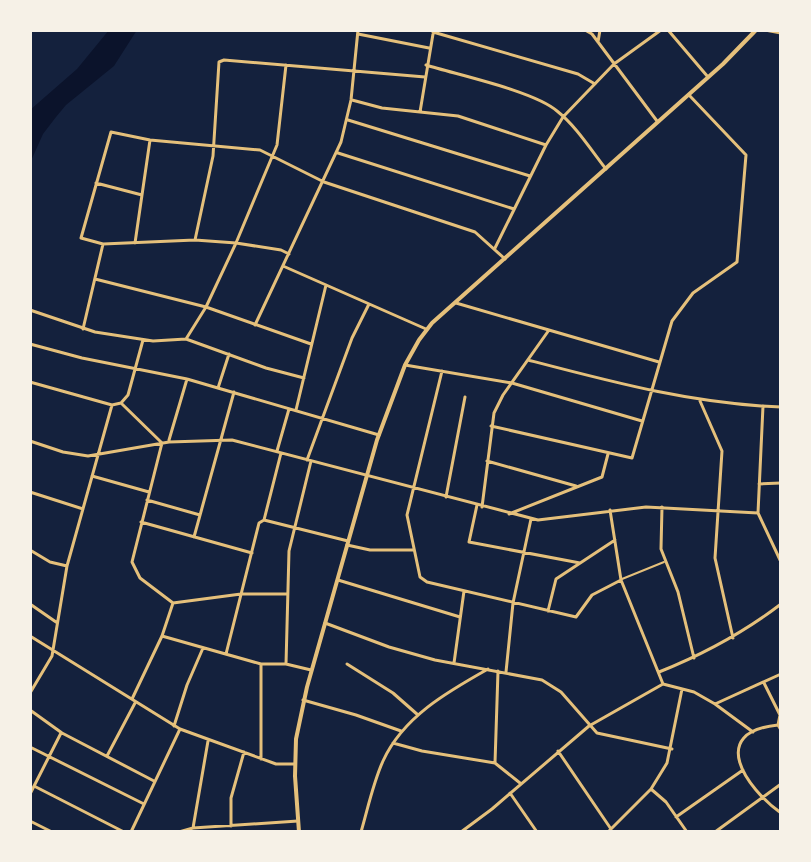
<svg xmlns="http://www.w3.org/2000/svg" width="811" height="862" font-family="'Alegreya Sans',sans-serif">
<rect width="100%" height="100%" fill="#14213d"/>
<path fill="#0b132b" d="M109,30H137L114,66L66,105L56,117L43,134L30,163V110L77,69Z"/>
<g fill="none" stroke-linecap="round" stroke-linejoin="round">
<path stroke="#e5c07b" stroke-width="2" d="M622,579L664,562"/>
<path stroke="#e5c07b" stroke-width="3" d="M537,30H559
M585,30L592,34L657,121
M668,30L708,77
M765,30L781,33
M433,32L578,74L595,84
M358,34L429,48
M598,42L600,30
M426,65C458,75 534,91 557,111C576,126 591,150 606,169
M352,100L382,108L458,116L546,145
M420,112L433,34
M348,120L530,176
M338,153L514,209
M96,183L142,195
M195,240L213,156L219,62L224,60L425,77
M135,243L150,140
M495,248L546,145L563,117L614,64L661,30
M289,254L281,250L236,243L195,240L103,244L81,238L111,132L150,140L260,150L324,182L475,232L505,259
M283,266L426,329
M95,279L206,307L311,344
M456,303L659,362
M30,310L95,332L153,341L186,339L266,368L304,378
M255,325L341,142L351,100L358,30
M83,329L103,244
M186,339L206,307L236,243L277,145L286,65
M30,344L82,358L187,379L379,435
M528,360C612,382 694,404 781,407
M405,365L512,383L642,421
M442,371L407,515L420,577L427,582L576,617L592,595L621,580
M30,382L112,405L121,403L162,443L132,562L140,578L173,603
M218,388L229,354
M700,401L722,451L715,558L733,638
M121,403L128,395L143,340
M763,406L758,513L781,562
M296,410L326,285
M491,426L632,458L672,321L693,293L737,262L746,155L689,95
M169,440L187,379
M30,441L63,452L88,456L169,442L232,440L538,520L646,507L758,513
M277,451L289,409
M307,460L352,338L369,304
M487,461L576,486
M92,476L149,492
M759,484L781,483
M30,492L83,509
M446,497L465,397
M147,500L200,515
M477,505L469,542L580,563
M482,507L494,413L503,395L549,330
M662,507L661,549L678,592L694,658
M610,510L621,580L663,684
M509,514L602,477L608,454
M264,520L348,541
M141,522L252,553
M194,537L234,392
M347,545L370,550H414
M30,550L50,562L67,566
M338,580L460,617
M173,603L241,594H287
M30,604L56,622
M548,611L556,579L615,540
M325,623L389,647L435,660L542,680L561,692L597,733L672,749
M30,636L180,729L276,764H295
M162,636L261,664H286L311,670
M226,654L259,523L264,520L281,453
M454,663L464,591
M261,664V759
M286,664L289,551L311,461
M347,664L393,693L418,715
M498,671L495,763L520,783
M506,672L513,603L531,519
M659,672C704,654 743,633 781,604
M764,683L780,715L778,725L781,730
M30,693L52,656L67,566L112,405
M132,699L162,636L173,603
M303,700L356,715L401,731
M715,704L781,674
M30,710L62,733L154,781
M778,725C707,732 746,788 781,813
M174,726L187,685L203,648
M393,743L422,751L495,763
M30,747L144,804
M558,751L611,829
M107,756L135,703
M34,786L124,832
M651,789L666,802L687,832
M510,793L537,832
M30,794L61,733
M676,817L743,770
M30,821L52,832
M231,826V798L244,752
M193,828L208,741
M131,832L180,729
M179,832L193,828L298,821
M361,832C368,808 373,783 383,761C403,717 447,692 488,669
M461,832L492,809L589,726L663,684L694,692L715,704L753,732
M608,832L651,789L667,763L682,689
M715,832L781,784"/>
<path stroke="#e5c07b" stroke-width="4" d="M299,832L295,776L296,739L307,687L377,440L405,365L419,340L432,323L723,64L756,30"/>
</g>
<rect width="811" height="862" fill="none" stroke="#f6f1e7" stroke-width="64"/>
</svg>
